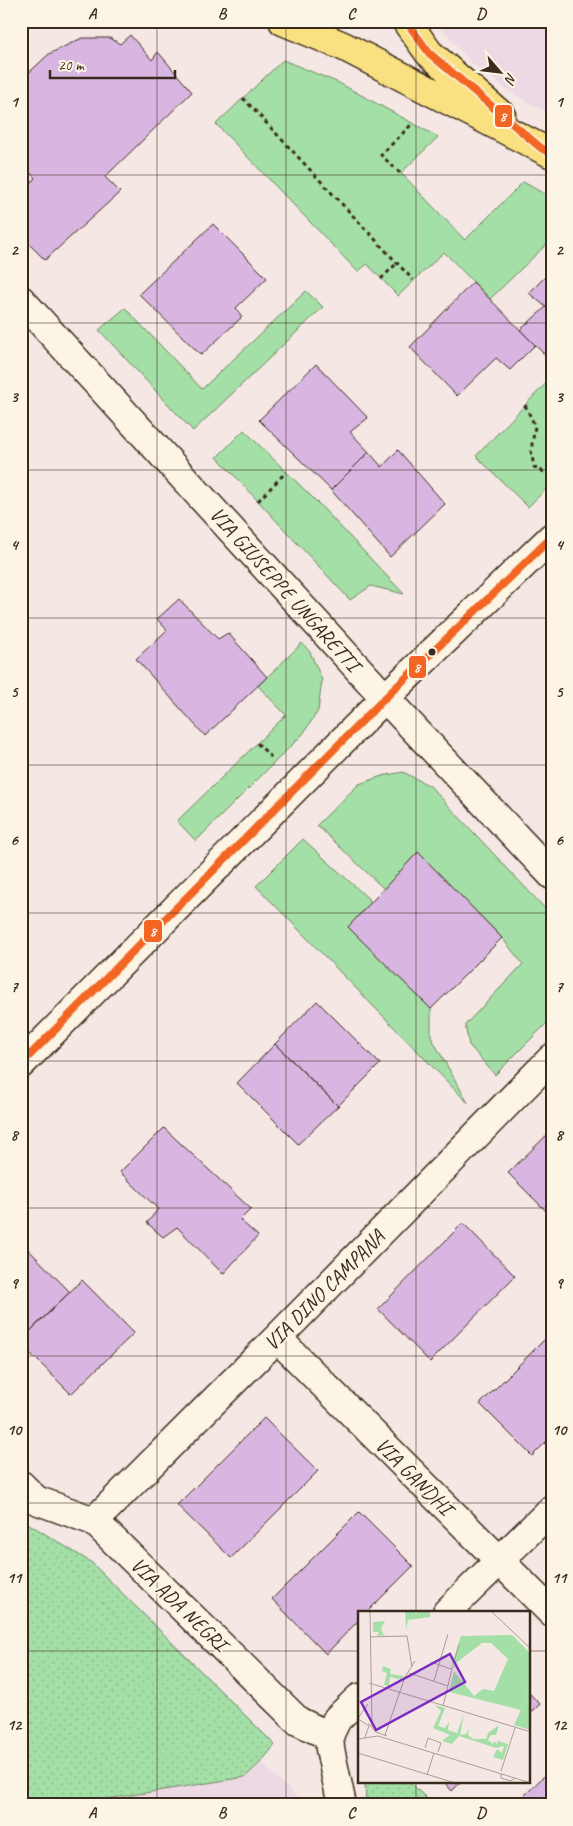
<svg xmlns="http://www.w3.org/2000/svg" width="573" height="1826" font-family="Caveat,sans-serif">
<defs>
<pattern id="grass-dots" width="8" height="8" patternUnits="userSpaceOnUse" patternTransform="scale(1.25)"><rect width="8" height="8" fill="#a3dfa6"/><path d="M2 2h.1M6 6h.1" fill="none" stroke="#8dc08e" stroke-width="1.8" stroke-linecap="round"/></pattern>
</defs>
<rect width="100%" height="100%" fill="#f5e8e4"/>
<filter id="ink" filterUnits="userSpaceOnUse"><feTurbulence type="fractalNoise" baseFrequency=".02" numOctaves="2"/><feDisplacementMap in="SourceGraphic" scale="10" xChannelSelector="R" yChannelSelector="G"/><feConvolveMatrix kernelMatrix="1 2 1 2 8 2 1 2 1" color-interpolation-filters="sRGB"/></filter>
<g filter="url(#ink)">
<path fill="#edd9e3" d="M435,21H552V115L511,93L469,61Z
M261,1762L305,1805H69L245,1777Z"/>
<path fill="url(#grass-dots)" stroke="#6f8462" d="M21,1519L92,1563L275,1745L261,1762L245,1777L69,1805H21Z
M365,1782H410L433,1805H366Z"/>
<path fill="#a3dfa6" stroke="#6f8462" d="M283,60L339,83L438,137L401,173L465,240L523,182L552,198V239L490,299L444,252L398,296L367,264L358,272L216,124Z
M306,291L323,307L193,431L99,330L125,308L202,389Z
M552,377V483L528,507L476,456Z
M244,430L318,503L404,594L371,586L350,600L217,457Z
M302,643L310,652L322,680L318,711L303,734L196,841L177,821L286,715L258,686Z
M403,772L430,786L552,916V1018L495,1075L469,1045L465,1025L523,964L502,938L418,853L384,889L317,825L359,784L382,776Z
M303,839L372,902L349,927L431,1009V1037L468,1103L256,886Z"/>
<path fill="#d9b6e1" stroke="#3b2a1e" d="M130,35L152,60L158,52L192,92L105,177L120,192L45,260L21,236V193L35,178L21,162V80L49,54L82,38H110L120,44Z
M213,224L267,278L236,308L242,317L201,355L139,294Z
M552,270V362L520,330L546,307L529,293Z
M473,282L535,345L510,370L496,358L457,396L410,347Z
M316,364L368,418L350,432L369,452L331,490L259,420Z
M398,450L445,504L390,557L331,490L369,452L382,467Z
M179,599L218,639L228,633L267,677L205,736L136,659L167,630L157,619Z
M418,852L502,938L431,1009L348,927Z
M317,1001L380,1064L338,1106L275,1044Z
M275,1044L338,1106L298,1144L237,1083Z
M164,1128L251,1209L240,1220L258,1236L223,1274L177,1227L163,1237L147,1223L158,1209L120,1172Z
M552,1130V1217L508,1173Z
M463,1223L515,1276L430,1362L378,1309Z
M21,1242L70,1292L21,1340Z
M82,1280L134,1333L71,1394L21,1344V1340Z
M552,1332V1436L532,1456L480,1404Z
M264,1418L318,1471L231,1558L177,1505Z
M359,1512L413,1566L367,1612H359V1620L326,1654L272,1599Z
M529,1693L540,1704L529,1715Z
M552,1768V1805H515Z
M444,1782H461L452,1791Z"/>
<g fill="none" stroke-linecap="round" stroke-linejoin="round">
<g stroke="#3b2a1e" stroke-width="31">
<path id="minor" d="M21,300L385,698L552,875
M21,1064L385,698L552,537
M277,1338L552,1613
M21,1485L36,1500L94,1521L298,1721L329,1736
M94,1521L277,1338L552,1058
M447,1612L552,1509
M342,1805L330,1749L329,1736L337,1719L359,1698"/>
</g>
<g stroke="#3b2a1e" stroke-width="31">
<path id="major" d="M283,21L343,46L552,154
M406,21L429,53L501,115"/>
</g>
<path stroke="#3b2a1e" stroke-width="3" stroke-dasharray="4 4" stroke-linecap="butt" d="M243,98L413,280
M400,173L381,155L413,123
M381,279L397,263
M525,405L535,426L531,451L534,467L546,473L552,471
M258,501L286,472
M257,743L273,759"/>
<use href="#minor" stroke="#fcf5e5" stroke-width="28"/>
<use href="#major" stroke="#f9e181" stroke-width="28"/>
<g stroke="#fcf5e5" stroke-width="11">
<path id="bus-1" d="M406,21L429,53L541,148L552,154
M21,1064L385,698L552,537"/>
</g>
<use href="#bus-1" stroke="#f26522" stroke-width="8"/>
</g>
</g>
<path fill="none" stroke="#3b2a1e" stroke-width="1" stroke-opacity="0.55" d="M157,21V1805M286,21V1805M416,21V1612M21,175H552M21,323H552M21,470H552M21,618H552M21,765H552M21,913H552M21,1061H552M21,1208H552M21,1356H552M21,1503H552M21,1651H359M529,1651H552M416,1782V1805"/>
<circle fill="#3b2a1e" stroke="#fcf5e5" stroke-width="2" cx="432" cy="652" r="4.5"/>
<g text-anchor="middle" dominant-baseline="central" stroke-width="4" stroke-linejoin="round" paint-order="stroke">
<g font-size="21" fill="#3b2a1e" stroke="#fcf5e5">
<text transform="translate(285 589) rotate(48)">VIA GIUSEPPE UNGARETTI</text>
<text transform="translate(324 1290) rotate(-45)">VIA DINO CAMPANA</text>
<text transform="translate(414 1476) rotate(45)">VIA GANDHI</text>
<text transform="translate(179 1604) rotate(44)">VIA ADA NEGRI</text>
</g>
</g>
<g transform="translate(358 1611)">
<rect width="172" height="172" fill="#f5e8e4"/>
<path d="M154,24L172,42V66L167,80L170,82L163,99L91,81L96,60L116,85L125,78L136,80L150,48L133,32H124L93,56L103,25Z" fill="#a3dfa6"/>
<path d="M47,0L72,1V6L50,9L48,18ZM27,10L23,18L26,24L30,23L28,24L19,25L21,21H15V11ZM25,55L33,58L32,63L46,65L44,69L32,66L31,75L26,74L29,62L24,60ZM172,66V119L156,114L170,83L167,80ZM77,94L87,97L80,115L87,117L91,111L90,119L99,122L106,103L102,124L108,123L111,118L110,124L115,128H128L130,122L141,114L138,124H133L130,129L135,133L136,130L139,133L140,130L150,133L145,149L135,146L139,138L144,142L146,135L138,137L101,125L94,133L84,130L92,124L75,117L83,100Z" fill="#a3dfa6"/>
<path fill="none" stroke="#ab9c95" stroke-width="1" d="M12,0L14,115M133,0L173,38M12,26L49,25L54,56M97,48L101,33M73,51L93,58L99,53M51,62L90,75M76,70L90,23M11,72L173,121M85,95L94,58M0,107L10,93M0,108L11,115L7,126M10,112L18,121L29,125M27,124L47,66L57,50M0,128L20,125L173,172M67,137L70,127L83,132L80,141M0,142L97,172M143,160L157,117M143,163V167L153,170L157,167M69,164L76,142"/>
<path fill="#7b2cbf" fill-opacity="0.15" stroke="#7b2cbf" stroke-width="2.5" d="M92,43L107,71L18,119L3,91Z"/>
<rect width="172" height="172" fill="none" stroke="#3b2a1e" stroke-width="2.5"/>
</g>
<g stroke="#fcf5e5" stroke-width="2">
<rect x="494" y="104" width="19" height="24" rx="5" fill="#f26522"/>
<rect x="408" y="655" width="19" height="24" rx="5" fill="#f26522"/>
<rect x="143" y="919" width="20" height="24" rx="5" fill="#f26522"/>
</g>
<g font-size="14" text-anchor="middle" font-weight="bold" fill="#fff">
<text x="503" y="121">8</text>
<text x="417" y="672">8</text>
<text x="153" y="936">8</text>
</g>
<rect width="573" height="1826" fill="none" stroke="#fcf5e5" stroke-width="55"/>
<g transform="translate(500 72) rotate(118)" stroke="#fcf5e5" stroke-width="4" paint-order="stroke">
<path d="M0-4L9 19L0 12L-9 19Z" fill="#3b2a1e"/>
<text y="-8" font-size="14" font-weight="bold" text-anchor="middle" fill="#3b2a1e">N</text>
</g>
<path d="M50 70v8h125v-8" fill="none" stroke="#3b2a1e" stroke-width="2.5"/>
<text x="58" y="70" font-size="15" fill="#3b2a1e" stroke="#fcf5e5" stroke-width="4" paint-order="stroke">20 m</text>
<rect x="28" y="28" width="518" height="1770" fill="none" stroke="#3b2a1e" stroke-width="2"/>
<g font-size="16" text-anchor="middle" font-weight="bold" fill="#3b2a1e">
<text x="92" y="19">A</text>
<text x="222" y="19">B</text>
<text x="351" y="19">C</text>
<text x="481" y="19">D</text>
<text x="14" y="107">1</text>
<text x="559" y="107">1</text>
<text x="14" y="255">2</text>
<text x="559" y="255">2</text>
<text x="14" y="402">3</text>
<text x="559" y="402">3</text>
<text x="14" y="550">4</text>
<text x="559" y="550">4</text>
<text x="14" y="697">5</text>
<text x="559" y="697">5</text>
<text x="14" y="845">6</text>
<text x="559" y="845">6</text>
<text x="14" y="992">7</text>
<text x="559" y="992">7</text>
<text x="14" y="1140">8</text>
<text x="559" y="1140">8</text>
<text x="14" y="1288">9</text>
<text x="559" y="1288">9</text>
<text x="14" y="1435">10</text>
<text x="559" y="1435">10</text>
<text x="14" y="1583">11</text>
<text x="559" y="1583">11</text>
<text x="14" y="1730">12</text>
<text x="559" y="1730">12</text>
<text x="92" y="1818">A</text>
<text x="222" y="1818">B</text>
<text x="351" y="1818">C</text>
<text x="481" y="1818">D</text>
</g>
</svg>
